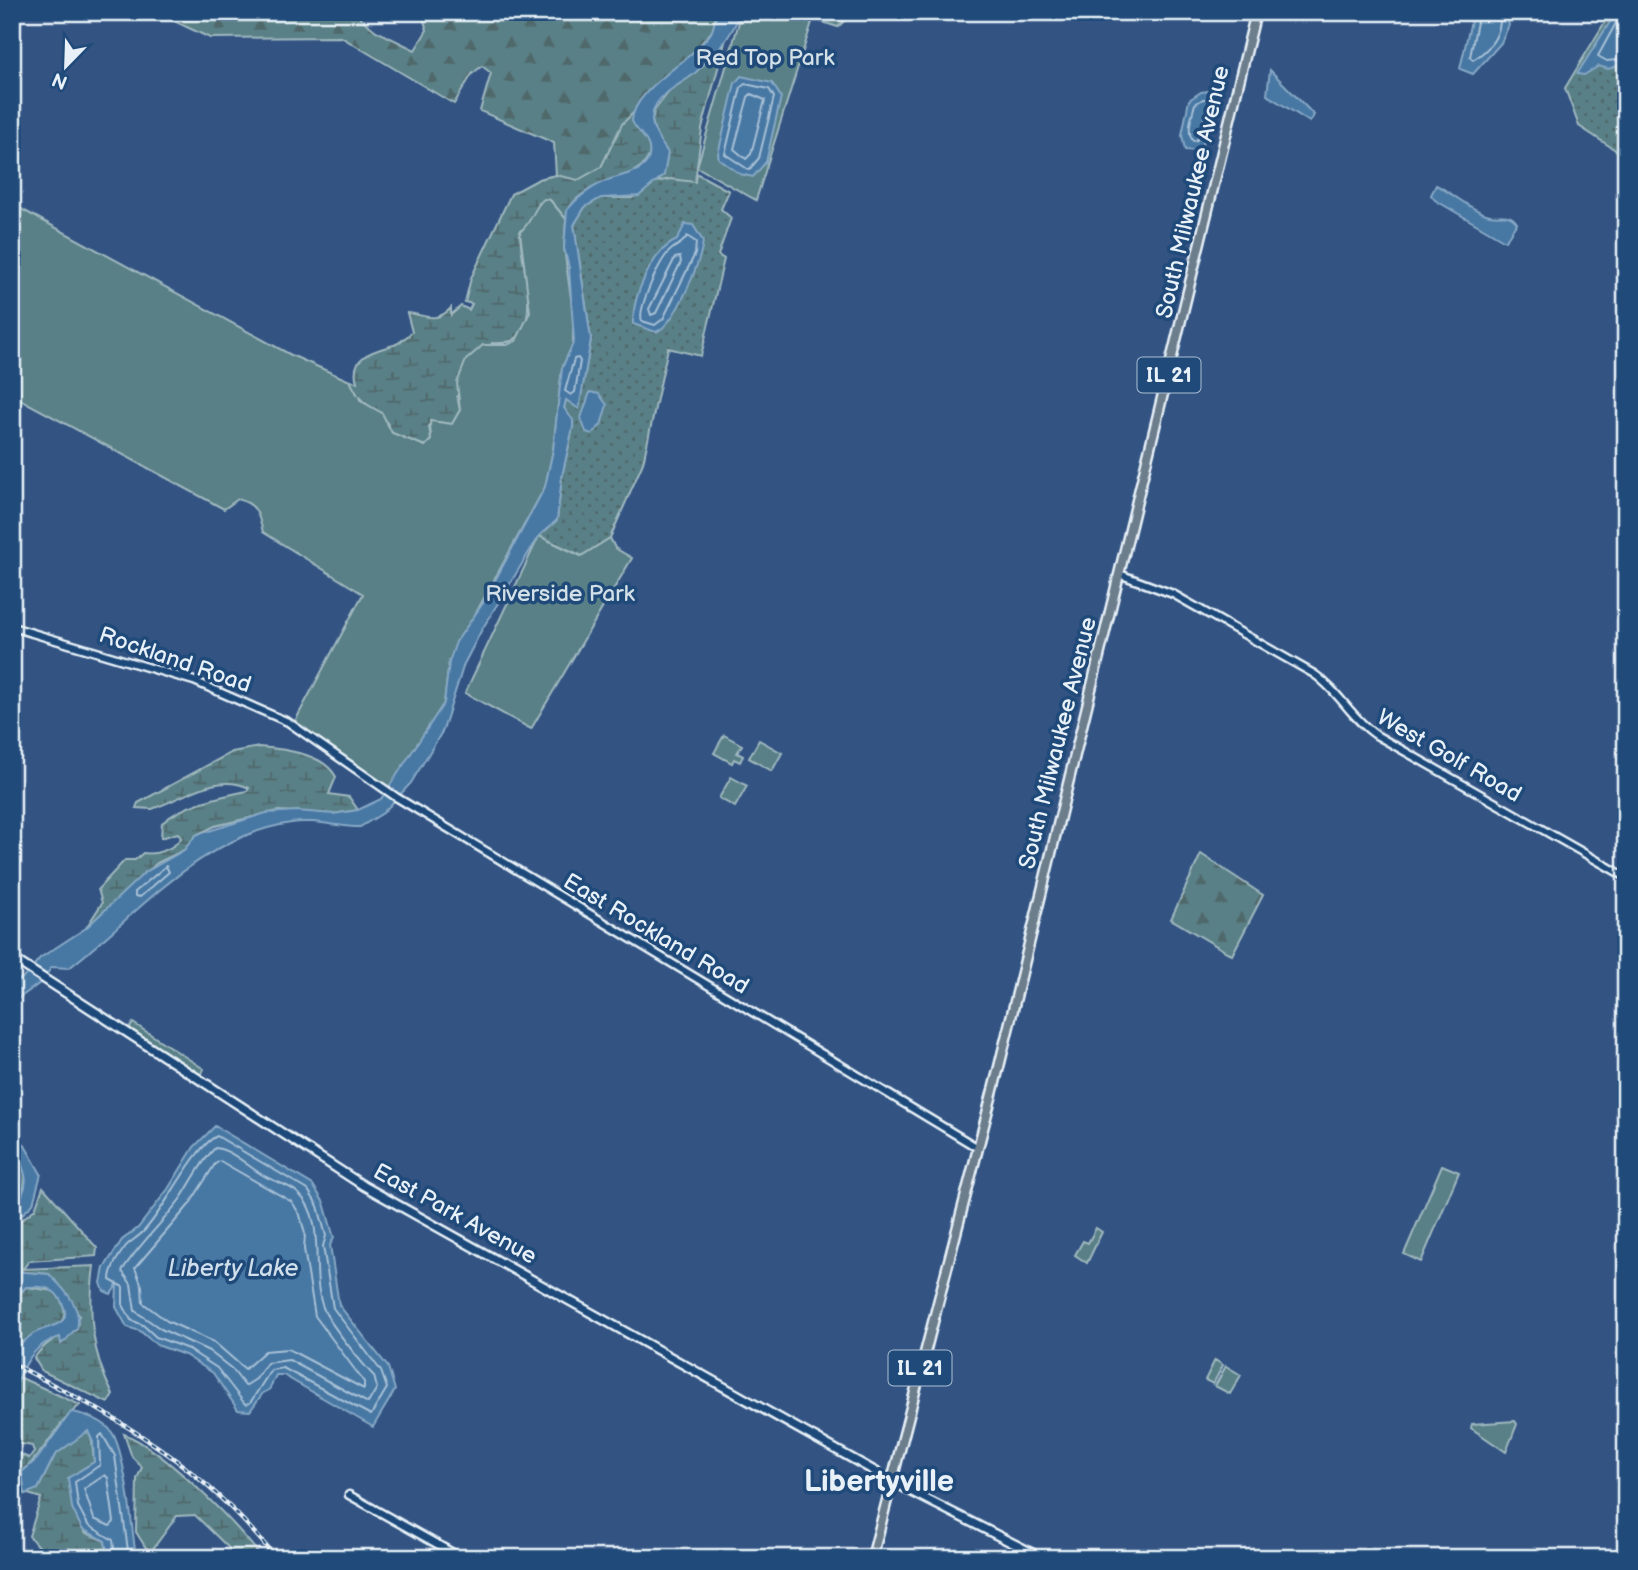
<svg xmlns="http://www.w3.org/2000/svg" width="1638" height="1570" font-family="'Balsamiq Sans',sans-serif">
<defs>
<pattern id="grass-dots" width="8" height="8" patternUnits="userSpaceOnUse" patternTransform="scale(1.75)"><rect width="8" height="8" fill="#598086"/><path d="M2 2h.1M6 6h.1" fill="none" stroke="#50676b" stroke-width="1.8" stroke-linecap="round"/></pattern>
<pattern id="forest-firs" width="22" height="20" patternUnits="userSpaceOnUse" patternTransform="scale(1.75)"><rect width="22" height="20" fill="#598086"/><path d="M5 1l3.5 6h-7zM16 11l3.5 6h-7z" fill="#50676b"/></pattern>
<pattern id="wetland-marsh" width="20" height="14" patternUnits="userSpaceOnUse" patternTransform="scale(1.75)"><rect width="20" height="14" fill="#598086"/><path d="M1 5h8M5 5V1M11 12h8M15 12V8" fill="none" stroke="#50676b"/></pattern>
</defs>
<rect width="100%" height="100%" fill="#335483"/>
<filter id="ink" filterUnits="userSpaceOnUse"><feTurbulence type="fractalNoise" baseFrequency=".0143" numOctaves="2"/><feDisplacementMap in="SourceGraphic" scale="14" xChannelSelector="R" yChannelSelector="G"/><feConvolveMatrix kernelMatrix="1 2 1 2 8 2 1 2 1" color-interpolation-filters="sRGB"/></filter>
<g filter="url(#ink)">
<path fill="url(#grass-dots)" stroke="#a0b8bf" stroke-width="2" d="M1611,12H1626V157L1579,126L1565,88Z
M672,160L729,191L721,209L731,218L718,255L724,259L701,356L668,348L643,463L610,538L582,556L539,536L557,520L562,476L573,427L564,408L566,400L579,408L591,339L574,225L585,207L601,198H632L648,187Z"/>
<path fill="url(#forest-firs)" stroke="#a0b8bf" stroke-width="2" d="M155,12H353L376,31L415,50L427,30L421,12H717L713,30L692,54L660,81L635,127L567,210L566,219L539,179L556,175L554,143L480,111L491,73L482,66L472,74L454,104L341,37L210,38Z
M1201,854L1263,895L1232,955L1171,919Z
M133,1023L204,1069L201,1075L129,1029Z"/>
<path fill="url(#wetland-marsh)" stroke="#a0b8bf" stroke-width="2" d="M725,42L702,128L695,182L670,179L656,182L664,175L652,120L654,111L671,89L694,74Z
M633,113C632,129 651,137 650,151C646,185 573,176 566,219L550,200L539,203L533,219L520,232C520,266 551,349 492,343L457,396L460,410L452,424L437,422L429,426L431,440L425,446L392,433C381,406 360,409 350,381L357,382C349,356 374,351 394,345C401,343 406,337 412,332L407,313C426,315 436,324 451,308V315L461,306L469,310L472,304L465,302L471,278L511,194L539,179L556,175L578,180L601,167L622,124Z
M259,747C283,749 324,753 336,777L329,794L349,797L358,810L333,814L278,811L215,826L196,835L184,850L157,863L86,928L102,903L98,889L125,860H135L143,853C157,855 174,849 181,838L178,833L161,838L162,823C183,804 219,797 247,791L249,788C215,772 183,799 152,809L136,808L138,803L232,752Z
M12,1148C34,1161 26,1194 12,1209Z
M43,1187L97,1248L96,1256L29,1261L23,1269L94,1266C88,1313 91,1352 113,1395L108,1403L42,1371L34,1358C50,1335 64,1340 79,1316L69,1296L49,1274L12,1271V1232L20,1221L35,1209Z
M26,1287L54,1291C62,1300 70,1314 59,1324C41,1332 27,1338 13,1353L12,1301Z
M19,1377L80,1405C56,1424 45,1452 22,1472L38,1489L55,1455L83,1432L91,1433L94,1462L79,1471L84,1532L105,1541L108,1558C79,1558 48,1563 29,1536L41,1498L12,1489V1451L29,1458L34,1452L32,1446L17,1443L12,1447V1393Z
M124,1434C163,1449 236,1523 262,1558H239L195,1515L177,1516L152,1550L146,1548L136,1532L137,1479L142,1467L132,1457Z"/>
<path fill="#598086" stroke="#a0b8bf" stroke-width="2" d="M742,12H853L838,27L813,19L756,200L697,167Z
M544,199L550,200L566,219L564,248L573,313V344L562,368L553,450L545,487L449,662L444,703L387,791L293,725L363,594L263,532C258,514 258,505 238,499L224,509L12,395V204L291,355L350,381L361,401L382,413L392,433L425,446L431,440L430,421L452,424L460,410L457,383L466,360L483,345H507L516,341L530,312L520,232C533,221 534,206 544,199Z
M539,536L581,556L610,538L615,548L632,558L531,729L465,693Z
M724,735L742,745L737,753L743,756L740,762L734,759L732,763L714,753Z
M759,740L782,753L772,771L749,758Z
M731,777L747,786L735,807L719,798Z
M1442,1165L1459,1172L1421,1262L1404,1254Z
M1096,1228L1102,1232L1087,1263L1075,1255L1083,1241L1088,1243Z
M1215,1360L1223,1365L1213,1384L1205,1380Z
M1226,1366L1241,1375L1230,1394L1215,1386Z
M1515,1421L1517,1424L1506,1452L1471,1428L1472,1424Z"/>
<path fill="#4677a3" stroke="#87a8c5" stroke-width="2" d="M717,12H740C733,37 713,56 695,73C680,86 652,95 652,119C652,131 662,143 668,153L664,175L639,196L601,198L585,207L574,225L591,339L579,409L566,400L564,408L573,420V427L562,476L557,520L539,536L481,631L464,664L443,730L411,783L383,813L360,827C337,827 314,819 291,823C198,837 139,914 69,968L52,967L40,983L12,1003V984L25,976L40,958L86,928L144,873L184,850L196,835L266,813L297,811L333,814L358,810L381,799L444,703L449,662L456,642L483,603L545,487L553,450L562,368L574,341L569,268L564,248L567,210C576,199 589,189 601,183C616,174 654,175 649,148C648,138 636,131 632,121C633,89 690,63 711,33C714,27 715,19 717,12Z
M1473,12H1505L1509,25L1501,43L1473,74L1460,69Z
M1626,12L1624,64L1608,69L1599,66L1584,75L1577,74L1615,14Z
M1270,70L1314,115L1310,122L1267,95Z
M741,76L772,83L781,97L766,162L753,177L740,174L719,159L718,154L735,83Z
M1216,90L1221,94L1200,151L1185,150L1182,135L1189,100L1201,92Z
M1436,185C1454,194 1468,208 1486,214C1499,219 1508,210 1517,223L1505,241L1435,200L1431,195Z
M685,224L693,225L703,241C701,262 676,324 656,332L633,324C632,298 652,250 677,240Z
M590,392L599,394L607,405L601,425L592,434L586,432L581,418Z
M215,1126L313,1185L324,1203L334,1238L330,1245L339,1305L388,1367L395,1390L373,1427L283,1375H276L269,1390L263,1393L250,1411L238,1410L213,1373L185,1355L157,1345L140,1331L127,1327L116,1307L117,1285L111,1294L104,1291L101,1283L104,1268L122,1240L138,1228L168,1189L194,1147Z
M12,1135L24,1144L41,1174L33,1204L12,1224V1209C43,1174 12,1163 12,1135Z
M12,1271L49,1274C64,1289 83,1307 77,1329C69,1333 69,1340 61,1344L60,1337C31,1344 23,1369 12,1393L13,1353C19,1346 25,1339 33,1334C48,1324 77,1328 60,1299C52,1286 40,1286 26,1287L12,1301Z
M71,1412C85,1414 106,1421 113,1434C126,1457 132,1529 136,1558H108L105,1541L82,1529L72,1508L68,1478L94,1462L93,1442L88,1431L55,1455L38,1489L25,1494L22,1472L37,1459Z"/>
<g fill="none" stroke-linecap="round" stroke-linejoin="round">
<path stroke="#a7c0d6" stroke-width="2" d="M1479,12L1470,57L1473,60C1491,49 1502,33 1500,12
M1622,12L1598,56L1607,61L1626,59
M745,84L769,89L774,97L759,158L749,170L725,154L741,87Z
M751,94L765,100L751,154L746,159L734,149L748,97Z
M1203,99H1208L1209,103L1197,140L1193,141C1186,131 1192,115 1195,104Z
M687,236L696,242L695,254L663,319L655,325L642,321C637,310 660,258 671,250C678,244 682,245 687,236Z
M680,257L681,262L656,313L651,315L649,309L675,258Z
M578,358L580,361L575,392L571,395L565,391L574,359Z
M166,866L169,872L140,897L135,896V892Z
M217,1136L308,1190L318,1206L326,1236L323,1246L333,1308L381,1371L387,1388L371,1415L283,1368L271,1370L250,1403L245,1404L217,1368L188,1349L156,1337L143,1325L131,1320L123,1305V1287L110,1280C110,1269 119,1255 126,1246C131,1241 138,1237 143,1232C165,1210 194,1146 217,1136Z
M215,1148C230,1149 248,1166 261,1174C272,1182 288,1183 299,1194C328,1221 308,1278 325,1312C332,1326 363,1365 374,1376L377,1388L368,1403L289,1360L267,1363L256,1379L245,1386L232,1369L209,1351L161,1329L135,1311L131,1284L122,1271C139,1244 162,1224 181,1198C192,1182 200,1163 215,1148Z
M220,1161L292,1202L300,1215L305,1234L304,1249L315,1316L364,1382V1389L288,1349L265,1351L245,1369L214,1342L167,1321L143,1303L142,1286L135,1268L189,1205L215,1164Z
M105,1475L108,1478L114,1522L110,1526L94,1519L84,1489Z
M115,1558L113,1540L88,1525L78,1506L75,1482L100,1465L99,1437L102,1434L115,1456L129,1558"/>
<g stroke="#e8f1f8" stroke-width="11">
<path id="tertiary" d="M1119,574L1173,594L1314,674C1339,691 1351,718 1376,735L1626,877
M12,627L194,681L288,722L396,797L978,1148
M349,1495L462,1558"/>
</g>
<g stroke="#e8f1f8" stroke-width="12">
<path id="secondary" d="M12,958L364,1186L912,1492L1042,1558"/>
</g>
<g stroke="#e8f1f8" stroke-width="13">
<path id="primary" d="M872,1558L999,1067L1256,12"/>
</g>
<use href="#tertiary" stroke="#1f4a7a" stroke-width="6"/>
<use href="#secondary" stroke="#1f4a7a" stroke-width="7"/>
<use href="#primary" stroke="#6c7d8c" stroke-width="8"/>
<g stroke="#e8f1f8" stroke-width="4.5">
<path id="rail" d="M12,1363C122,1421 196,1459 276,1558"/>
</g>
<use href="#rail" stroke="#1f4a7a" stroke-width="2" stroke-dasharray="5" stroke-linecap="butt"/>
</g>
</g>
<g text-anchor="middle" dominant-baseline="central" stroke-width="7" stroke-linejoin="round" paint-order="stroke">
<g fill="#1f4a7a" stroke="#acbfd2" stroke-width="2">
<rect x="1137.5" y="357.5" width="63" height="35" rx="5"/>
<rect x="888.5" y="1350.5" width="63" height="35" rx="5"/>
</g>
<g font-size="21" font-weight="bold" fill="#e8f1f8">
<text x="1169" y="375">IL 21</text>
<text x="920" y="1368">IL 21</text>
</g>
<g font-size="23" fill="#d3e0e7" stroke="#1f4a7a">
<text x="765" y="58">Red Top Park</text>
<text x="560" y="594">Riverside Park</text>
</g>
<g font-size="23" fill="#e8f1f8" stroke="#1f4a7a">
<text transform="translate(1193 192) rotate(-77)">South Milwaukee Avenue</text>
<text transform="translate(175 660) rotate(19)">Rockland Road</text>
<text transform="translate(1058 743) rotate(-76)">South Milwaukee Avenue</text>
<text transform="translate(1449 756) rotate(30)">West Golf Road</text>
<text transform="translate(656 934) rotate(31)">East Rockland Road</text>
<text transform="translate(455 1214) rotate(29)">East Park Avenue</text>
</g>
<g font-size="24" font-style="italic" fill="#d0dfeb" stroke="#1f4a7a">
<text x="233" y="1268">Liberty Lake</text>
</g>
<g font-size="30" font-weight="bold" fill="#e8f1f8" stroke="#1f4a7a">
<text x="879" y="1482">Libertyville</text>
</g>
</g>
<rect width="1638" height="1570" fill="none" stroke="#1f4a7a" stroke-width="42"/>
<rect x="21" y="21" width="1596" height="1528" fill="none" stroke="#e8f1f8" stroke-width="2.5" filter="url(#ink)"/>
<g transform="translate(66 66) rotate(203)" stroke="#1f4a7a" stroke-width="5" paint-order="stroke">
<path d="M0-5L12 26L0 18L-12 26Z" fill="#e8f1f8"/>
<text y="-10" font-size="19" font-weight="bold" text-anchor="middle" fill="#e8f1f8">N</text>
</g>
</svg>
